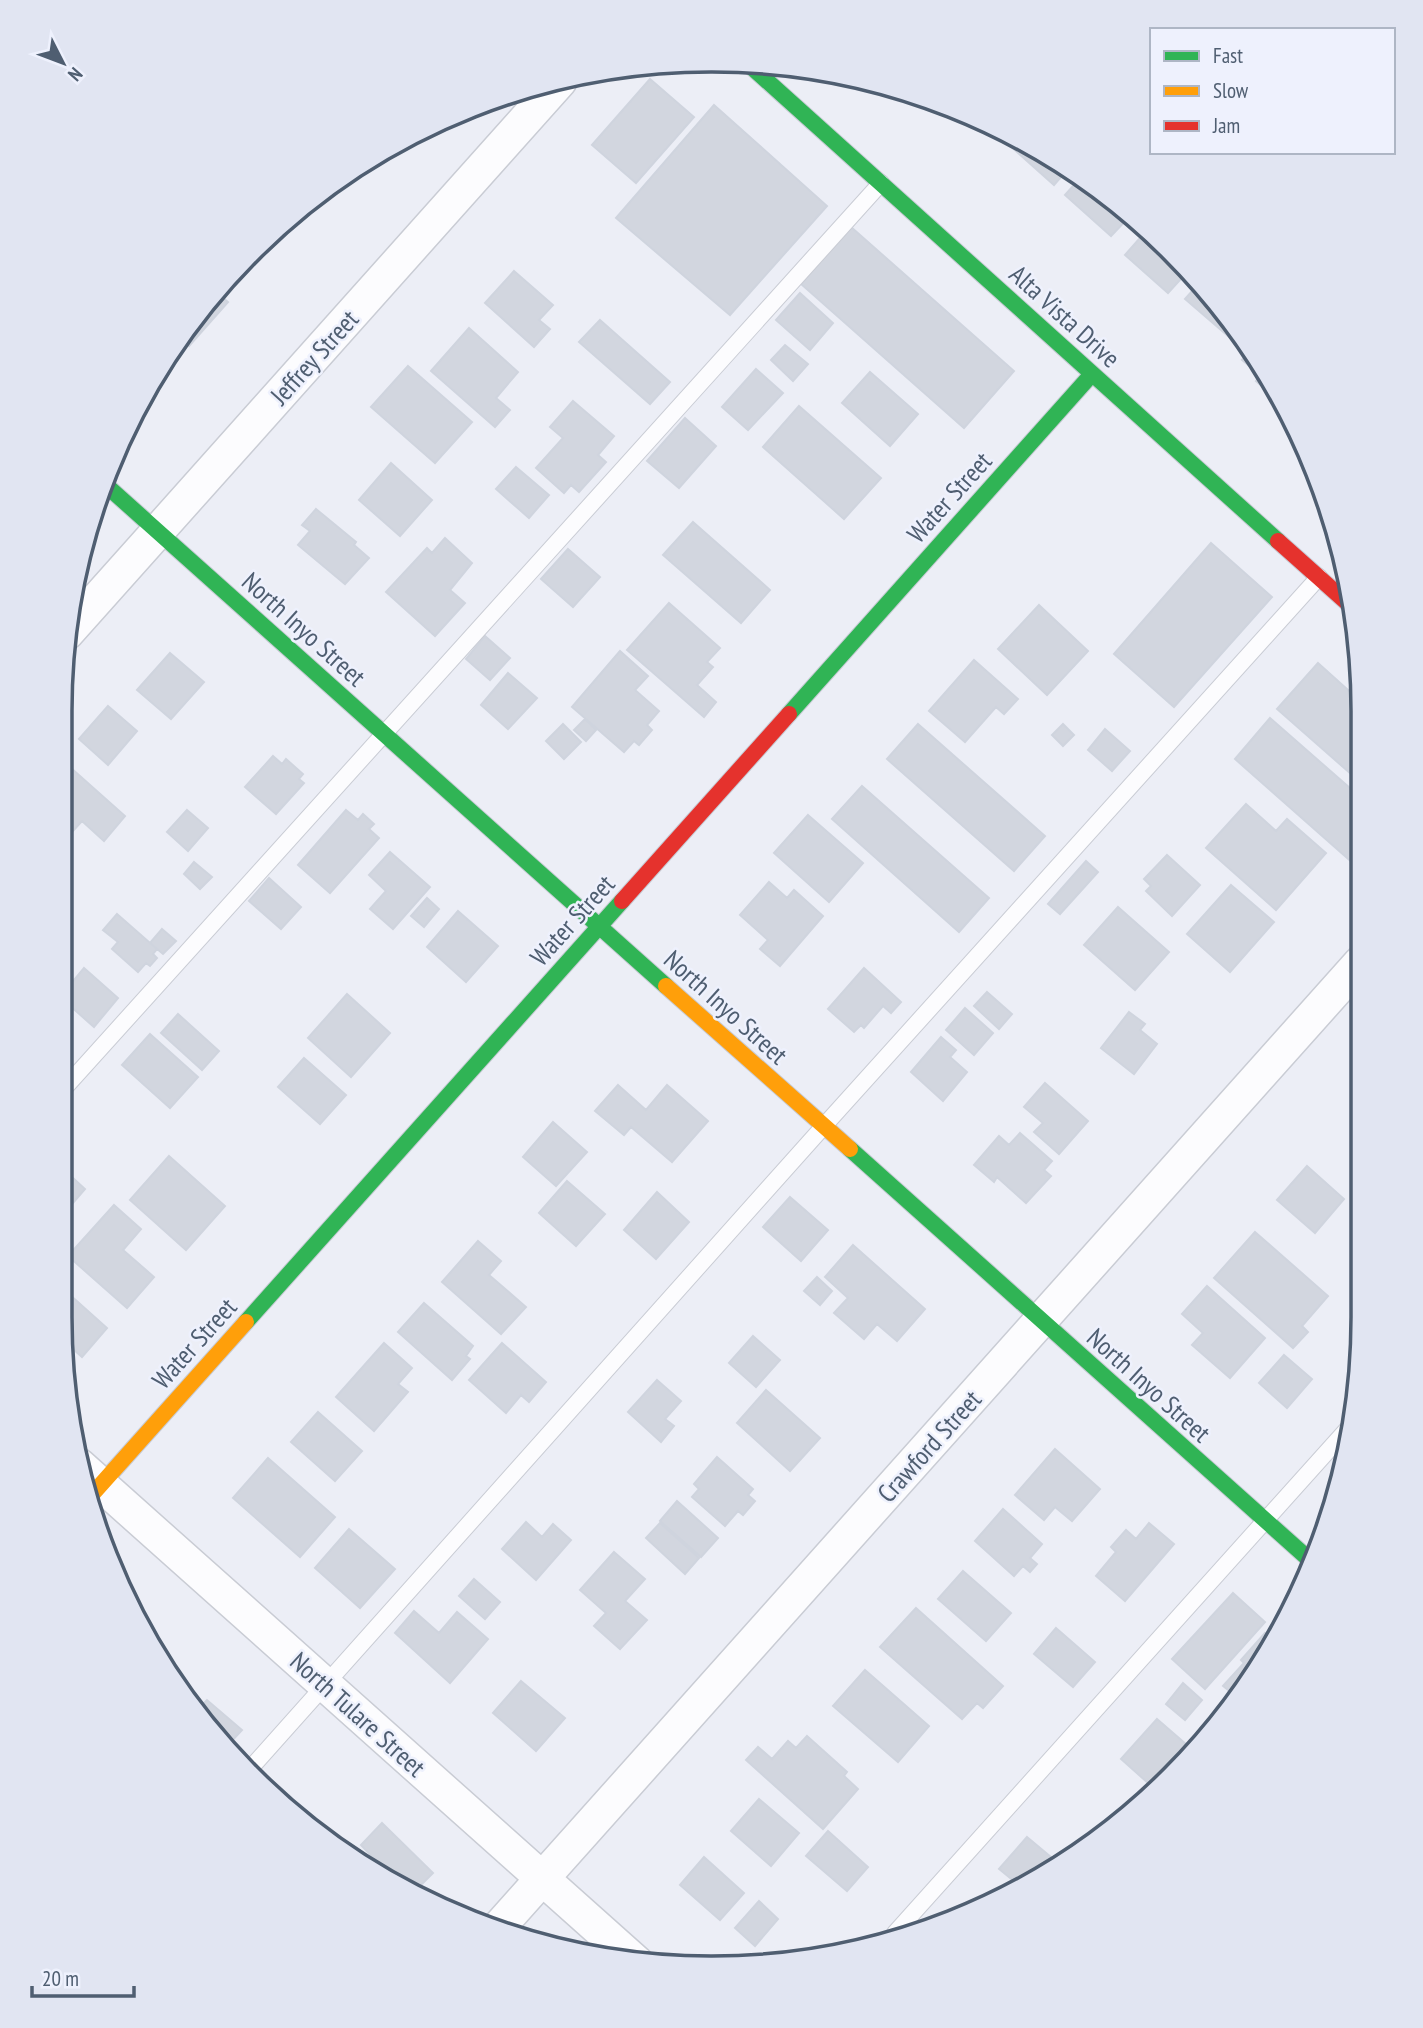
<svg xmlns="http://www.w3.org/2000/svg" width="1423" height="2028" font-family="'PT Sans Narrow',sans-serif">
<rect width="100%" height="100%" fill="#eceef6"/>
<path fill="#d2d6df" stroke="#cfd4de" stroke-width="2" d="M650,79L694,117L636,183L592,145Z
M714,105L827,206L730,315L616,218Z
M1015,136L1068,169L1054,185L1008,144Z
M1081,177L1108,194L1131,215L1111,236L1065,195Z
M851,227L1014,371L964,428L801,284Z
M1147,230L1189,270L1168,293L1125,255Z
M514,271L553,305L539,320L550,329L534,347L485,303Z
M1201,281L1239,337L1235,342L1185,299Z
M800,293L833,323L810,350L776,320Z
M221,296L228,302L189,346L183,341Z
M600,320L670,382L650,404L579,342Z
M469,328L518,372L496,398L510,410L495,427L431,371Z
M785,345L808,364L793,381L771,360Z
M1249,352L1276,392L1273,396L1256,381L1260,375L1242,360Z
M408,366L472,422L435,463L371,407Z
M756,369L783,393L748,430L722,407Z
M870,372L918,414L890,446L842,403Z
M573,401L614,436L598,455L606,462L579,492L571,485L564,493L536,468L563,438L550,427Z
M799,406L881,478L844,519L763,447Z
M685,418L716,446L679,488L647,461Z
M391,463L432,500L400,536L359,500Z
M516,467L549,495L529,518L496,489Z
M316,509L356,542L354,545L369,558L345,584L298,545L310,531L302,525Z
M693,522L770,590L741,623L663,555Z
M445,538L472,563L450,590L465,603L435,636L386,592L427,548L432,553Z
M1211,543L1272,597L1174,707L1114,654Z
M568,549L600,577L573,607L541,579Z
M669,603L720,648L707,662L713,667L697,685L716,702L704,717L627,650Z
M1039,605L1088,651L1047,695L998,649Z
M485,636L510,658L490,680L466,659Z
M620,651L648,676L635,690L659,711L647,725L652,730L639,745L634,741L624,752L572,707Z
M170,653L204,682L171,719L137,690Z
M974,660L1018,699L1004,714L996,707L965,742L929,711Z
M1318,663L1358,699L1359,781L1277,709Z
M508,673L537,698L508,729L481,705Z
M108,706L137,731L108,765L79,739Z
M1270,718L1359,796V858L1354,864L1235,759Z
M585,719L596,730L586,741L574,730Z
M563,724L581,742L564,759L546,741Z
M918,724L1045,836L1014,871L887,759Z
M1063,724L1074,735L1063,746L1052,735Z
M1105,729L1130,751L1112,771L1088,750Z
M273,756L282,764L286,759L303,774L299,779L304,783L276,814L245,787Z
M71,768L125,816L104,841L82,821L72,832L60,821V781Z
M862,786L989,898L959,932L832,819Z
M1246,804L1276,831L1287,819L1326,853L1276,910L1206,848Z
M187,810L208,828L188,851L167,832Z
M346,810L358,820L363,814L374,824L369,829L379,838L330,893L298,865Z
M808,815L863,863L829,902L774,853Z
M60,847L72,859L60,873Z
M390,852L430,887L393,929L370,909L386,891L369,875Z
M1167,855L1200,885L1172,916L1146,891L1151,886L1144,879Z
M1086,861L1098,872L1060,914L1048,904Z
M194,862L212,877L200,889L184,874Z
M269,878L301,907L281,929L249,901Z
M769,882L787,898L794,890L823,916L780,966L760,949L768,940L740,915Z
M1231,885L1274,922L1230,972L1187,934Z
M427,898L439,909L424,927L411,916Z
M1118,907L1169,952L1135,990L1084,945Z
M458,911L498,946L466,982L427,947Z
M117,914L157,949L153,954L157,958L150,966L146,963L138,972L112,949L118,942L103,930Z
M162,929L176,941L163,954L150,943Z
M84,968L118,998L94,1027L60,997Z
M864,968L901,1002L891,1013L883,1006L864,1028L861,1025L854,1032L828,1009Z
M987,992L1012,1014L999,1029L974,1006Z
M347,994L390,1033L351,1077L308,1038Z
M965,1008L993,1033L974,1055L946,1030Z
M1129,1012L1145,1024L1140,1030L1157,1044L1134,1074L1101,1048Z
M178,1014L219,1051L202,1070L161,1033Z
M60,1026L68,1034L60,1042Z
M150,1034L198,1077L170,1108L122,1065Z
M941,1037L956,1050L950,1057L967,1072L943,1101L911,1072Z
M304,1058L346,1095L320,1124L278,1087Z
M1045,1083L1088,1121L1059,1154L1034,1132L1043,1123L1024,1107Z
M618,1085L646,1110L667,1085L708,1121L672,1162L631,1127L624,1135L595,1111Z
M553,1122L587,1152L556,1186L523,1157Z
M1020,1133L1052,1161L1044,1170L1051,1176L1026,1203L997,1177L994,1182L974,1165L999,1136L1009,1145Z
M169,1156L225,1206L186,1250L130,1200Z
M60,1166L85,1189L60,1218Z
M1307,1166L1344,1199L1315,1233L1277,1200Z
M567,1181L605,1214L576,1246L539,1213Z
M657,1192L689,1222L656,1259L624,1230Z
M790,1197L828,1230L801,1261L763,1227Z
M114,1205L141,1229L123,1250L154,1277L127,1308L68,1256Z
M1255,1232L1328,1296L1302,1326L1308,1332L1293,1348L1214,1278Z
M478,1241L501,1261L489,1275L526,1307L501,1334L442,1282Z
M853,1245L925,1309L897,1341L877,1324L864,1339L834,1313L848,1298L825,1277Z
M817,1277L832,1291L820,1305L804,1291Z
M60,1286L107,1328L82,1357L63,1340Z
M1207,1286L1265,1338L1230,1378L1192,1345L1203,1333L1182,1314Z
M424,1303L473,1346L466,1356L470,1359L452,1380L398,1332Z
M753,1336L780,1360L756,1387L729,1363Z
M384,1343L412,1368L398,1384L408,1392L374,1431L336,1397Z
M502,1343L546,1382L529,1402L521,1395L506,1413L469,1380Z
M1284,1355L1312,1379L1287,1408L1259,1383Z
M657,1380L681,1401L665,1419L674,1426L661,1442L628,1412Z
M766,1390L820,1438L790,1471L737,1423Z
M318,1412L362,1451L335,1481L291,1442Z
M1055,1449L1100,1489L1072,1521L1055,1507L1044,1520L1015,1495Z
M717,1457L753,1489L748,1495L755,1501L743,1515L738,1511L725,1526L692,1497L699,1489L694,1484Z
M268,1458L335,1517L300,1557L233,1498Z
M677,1501L718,1538L701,1557L660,1521Z
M1003,1509L1042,1544L1030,1558L1037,1564L1030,1572L1023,1566L1014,1576L975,1541Z
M526,1522L542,1537L553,1524L571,1540L536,1580L502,1549Z
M660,1523L699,1558L685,1574L646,1538Z
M1149,1523L1174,1544L1125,1601L1096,1576L1116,1552L1111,1547L1126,1530L1136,1539Z
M349,1529L395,1569L360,1608L315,1568Z
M614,1552L645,1579L625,1601L647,1620L620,1649L594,1626L606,1613L580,1590Z
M963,1571L1011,1613L986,1641L938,1599Z
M474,1579L500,1602L485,1619L459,1596Z
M1233,1593L1265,1622L1205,1689L1172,1659Z
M916,1608L1003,1686L983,1708L977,1703L962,1719L880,1647Z
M414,1611L439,1633L457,1612L488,1639L450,1683L395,1633Z
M1056,1628L1095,1662L1073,1687L1034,1654Z
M1265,1633L1274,1641L1233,1706L1227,1700L1233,1694L1223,1686L1244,1663L1241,1660Z
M865,1670L929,1726L898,1762L833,1706Z
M521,1681L565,1718L536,1751L493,1713Z
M177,1683L202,1705L207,1700L242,1730L228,1745L175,1685Z
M1183,1683L1202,1700L1185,1720L1166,1704Z
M1157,1719L1194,1751L1157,1791L1121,1759Z
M807,1736L847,1772L844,1776L858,1789L823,1829L746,1760L758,1747L772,1759L788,1741L796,1748Z
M759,1799L799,1833L771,1866L731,1831Z
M382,1823L433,1873L416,1890L376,1865L378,1863L361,1845Z
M828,1831L868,1867L847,1891L806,1856Z
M1027,1837L1058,1863L1021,1887L999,1869Z
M704,1857L744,1893L720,1920L680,1885Z
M759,1901L778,1919L755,1946L735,1928Z"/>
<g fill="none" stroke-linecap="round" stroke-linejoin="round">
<g stroke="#c9ccd4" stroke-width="18">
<path id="lane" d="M60,1093L881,183
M249,1770L823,1127L1319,577
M895,1933L1351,1425"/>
</g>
<g stroke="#c9ccd4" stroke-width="36">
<path id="street" d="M67,633L560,81
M79,1465L637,1963
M498,1928L1360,963"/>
</g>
<g stroke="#c7cbd4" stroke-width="18">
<path id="fast" d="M745,61L1278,541
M108,487L666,986
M789,714L1092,374
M850,1149L1312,1562
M246,1322L622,901"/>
</g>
<g stroke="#c7cbd4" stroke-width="18">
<path id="slow" d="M666,986L850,1149
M88,1499L246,1322"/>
</g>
<g stroke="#c7cbd4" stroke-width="18">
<path id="jam" d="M1278,541L1352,607
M622,901L789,714"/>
</g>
<use href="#lane" stroke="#fcfcfe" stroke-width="16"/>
<use href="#street" stroke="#fcfcfe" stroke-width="33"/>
<use href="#fast" stroke="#30b455" stroke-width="16"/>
<use href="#slow" stroke="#ff9f0a" stroke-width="16"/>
<use href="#jam" stroke="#e5322d" stroke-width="16"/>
</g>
<g text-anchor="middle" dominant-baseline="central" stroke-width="5" stroke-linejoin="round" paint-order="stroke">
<g font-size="26" fill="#4f5e71" stroke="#eef1fd">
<text transform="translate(1065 316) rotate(42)">Alta Vista Drive</text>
<text transform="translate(314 357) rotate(-48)">Jeffrey Street</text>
<text transform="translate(949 497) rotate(-48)">Water Street</text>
<text transform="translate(304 629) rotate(42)">North Inyo Street</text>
<text transform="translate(572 920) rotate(-48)">Water Street</text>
<text transform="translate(726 1007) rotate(42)">North Inyo Street</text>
<text transform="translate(194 1343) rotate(-48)">Water Street</text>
<text transform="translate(1149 1385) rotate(42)">North Inyo Street</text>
<text transform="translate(929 1446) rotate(-48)">Crawford Street</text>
<text transform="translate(358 1714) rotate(42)">North Tulare Street</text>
</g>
</g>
<path d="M0 0H1423V2028H0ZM711 72H712A639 639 0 0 1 1351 711V1317A639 639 0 0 1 712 1956H711A639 639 0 0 1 72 1317V711A639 639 0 0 1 711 72Z" fill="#e1e5f2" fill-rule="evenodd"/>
<path fill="none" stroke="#4f5e71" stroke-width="3.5" d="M711 72H712A639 639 0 0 1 1351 711V1317A639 639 0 0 1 712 1956H711A639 639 0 0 1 72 1317V711A639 639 0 0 1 711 72Z"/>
<rect x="1150" y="28" width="245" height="126" fill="#eef1fd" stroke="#aeb6c5" stroke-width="2"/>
<rect x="1164" y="51" width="35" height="10" fill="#30b455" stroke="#aeb6c5" stroke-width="2"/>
<text x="1213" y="63" font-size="21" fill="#4f5e71">Fast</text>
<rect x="1164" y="86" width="35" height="10" fill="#ff9f0a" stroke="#aeb6c5" stroke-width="2"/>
<text x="1213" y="98" font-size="21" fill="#4f5e71">Slow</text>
<rect x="1164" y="121" width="35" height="10" fill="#e5322d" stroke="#aeb6c5" stroke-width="2"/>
<text x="1213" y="133" font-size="21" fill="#4f5e71">Jam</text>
<g transform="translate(63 63) rotate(132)" stroke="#eef1fd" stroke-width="5" paint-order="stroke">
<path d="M0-5L12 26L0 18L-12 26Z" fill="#4f5e71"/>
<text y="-10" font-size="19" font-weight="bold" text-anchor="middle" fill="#4f5e71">N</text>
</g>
<path d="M32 1986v10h102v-10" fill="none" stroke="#4f5e71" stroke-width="3.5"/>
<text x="42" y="1986" font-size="21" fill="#4f5e71" stroke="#eef1fd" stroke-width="5" paint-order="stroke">20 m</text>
</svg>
